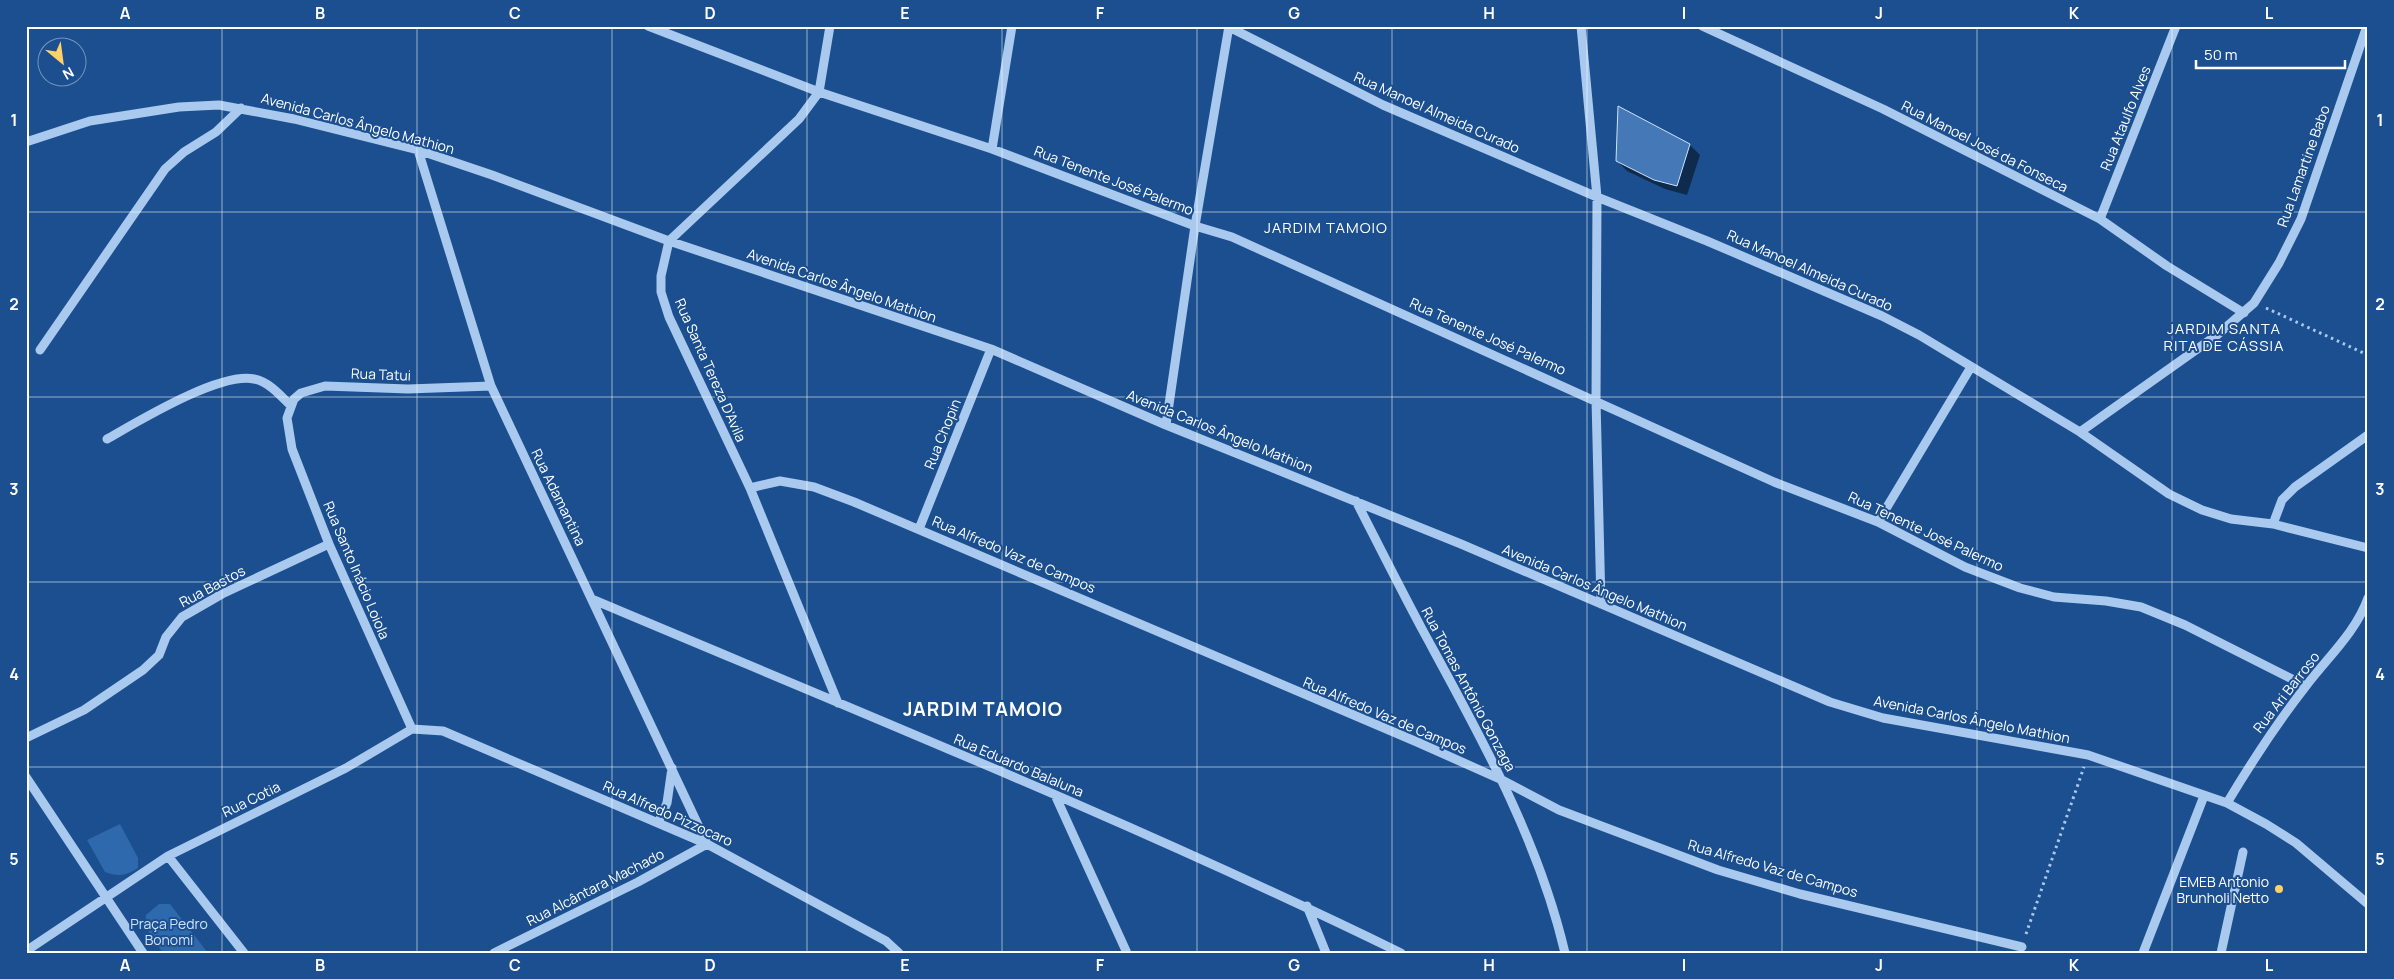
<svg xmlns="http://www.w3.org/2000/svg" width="2394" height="979" font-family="Manrope,sans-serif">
<rect width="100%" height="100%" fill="#1b4f8f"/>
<path fill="#2e69ad" d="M120,824L138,858V868C126,876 118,877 105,872L87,840Z
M159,904H170L208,953H163L145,926L146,915Z"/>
<path fill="#0007" d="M1619,108L1690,145L1700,155L1687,195L1665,189L1627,171L1617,161Z"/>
<path fill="#4478b7" stroke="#cfe3fa" d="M1618,106L1690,144L1677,186L1654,180L1616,161Z"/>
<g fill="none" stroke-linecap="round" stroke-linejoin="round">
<path stroke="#a9c9ee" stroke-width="3" stroke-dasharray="2.5 4" stroke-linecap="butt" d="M2266,308L2368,355
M2026,934L2084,767"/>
<path stroke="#a9c9ee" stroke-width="9" d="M648,26L819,92L992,149L1195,226L1232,237L1774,482L1878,522L1965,567L2020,588L2054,597L2106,601L2141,607L2185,625L2306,686
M830,26L819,92L799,119L669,241L661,276V292L669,317L750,488L838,703
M1581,26L1597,197L1596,400L1601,604
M1702,26L1883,109L2100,219L2167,266L2244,313
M1229,27L1383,105L1597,197L1707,241L1882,316L1919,335L2080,432L2169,494L2202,510L2231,519L2273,524L2368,548
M26,142L90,121L179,107L219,105L294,119L418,150L492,175L669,241L991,349L1166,425L1461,544L1830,702L1883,718L2088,755L2227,803L2266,824L2296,843L2368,904
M992,149L1012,26
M418,150L491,386L707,844
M2100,219L2176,26
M40,350L165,169L184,152L216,132L241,108
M1166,425L1195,226L1229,26
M2080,432L2217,335L2254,303L2279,263L2301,219L2367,26
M107,439C139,421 219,372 254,379C269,382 280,395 290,405
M750,488L780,481L814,487L854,502L1417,742L1502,780L1559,810L1718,870L1800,894L2022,947
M1356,501C1378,544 1399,586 1422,629C1478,732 1538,837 1565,953
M1878,522L1971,367
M2273,524L2282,500L2295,487L2368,435
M919,529L991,349
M594,600C864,714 1137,824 1401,953
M412,729L329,544L292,449L287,418L294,399L301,393L325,386L408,389L491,386
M412,729L443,731L707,844L886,941L899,953
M26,738L84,710L143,670L159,655L166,637L182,617L222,594L329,544
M26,777L143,953
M1055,795L1127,953
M2227,803C2251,763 2277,723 2306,686C2328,657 2356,632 2368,598
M659,821L667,803L672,768
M168,856L244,953
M1307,906L1326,953
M26,951L168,856L346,768L412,729
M494,953L638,882L707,844
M2143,953L2204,796
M2221,953L2243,852"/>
</g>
<path fill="none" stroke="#fff" stroke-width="1" stroke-opacity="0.55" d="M222,26V953M417,26V953M612,26V953M807,26V953M1002,26V953M1197,26V953M1392,26V953M1587,26V953M1782,26V953M1977,26V953M2172,26V953M26,212H2368M26,397H2368M26,582H2368M26,767H2368"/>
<circle fill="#ffd166" stroke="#1b4f8f" stroke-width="2" cx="2279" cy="889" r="5"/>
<g text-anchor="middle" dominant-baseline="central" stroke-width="4" stroke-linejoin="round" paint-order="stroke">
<g font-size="14" fill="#fff" stroke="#1b4f8f">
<text transform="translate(1437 112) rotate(24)">Rua Manoel Almeida Curado</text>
<text transform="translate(2125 118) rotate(-68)">Rua Ataulfo Alves</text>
<text transform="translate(358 123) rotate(15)">Avenida Carlos Ângelo Mathion</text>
<text transform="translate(1985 146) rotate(27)">Rua Manoel José da Fonseca</text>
<text transform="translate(2303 166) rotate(-70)">Rua Lamartine Babo</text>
<text transform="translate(1114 180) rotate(21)">Rua Tenente José Palermo</text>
<text transform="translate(1810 270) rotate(24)">Rua Manoel Almeida Curado</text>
<text transform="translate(842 285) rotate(19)">Avenida Carlos Ângelo Mathion</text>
<text transform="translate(1488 336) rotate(24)">Rua Tenente José Palermo</text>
<text transform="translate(711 370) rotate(66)">Rua Santa Tereza D'Avila</text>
<text transform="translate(381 374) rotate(2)">Rua Tatui</text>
<text transform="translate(1220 431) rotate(22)">Avenida Carlos Ângelo Mathion</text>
<text transform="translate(942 434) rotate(-68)">Rua Chopin</text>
<text transform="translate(559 497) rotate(64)">Rua Adamantina</text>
<text transform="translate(1926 531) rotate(25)">Rua Tenente José Palermo</text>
<text transform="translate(1014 554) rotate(23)">Rua Alfredo Vaz de Campos</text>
<text transform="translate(357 570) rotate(67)">Rua Santo Inácio Loiola</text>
<text transform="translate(212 586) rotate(-28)">Rua Bastos</text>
<text transform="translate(1595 587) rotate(23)">Avenida Carlos Ângelo Mathion</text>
<text transform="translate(1469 689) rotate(62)">Rua Tomas Antônio Gonzaga</text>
<text transform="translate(2286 692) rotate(-52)">Rua Ari Barroso</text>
<text transform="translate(1385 715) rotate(23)">Rua Alfredo Vaz de Campos</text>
<text transform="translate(1972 719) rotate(11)">Avenida Carlos Ângelo Mathion</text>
<text transform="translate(1019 765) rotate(23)">Rua Eduardo Balaluna</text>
<text transform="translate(251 799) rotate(-26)">Rua Cotia</text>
<text transform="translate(668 813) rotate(24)">Rua Alfredo Pizzocaro</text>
<text transform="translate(1773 868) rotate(16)">Rua Alfredo Vaz de Campos</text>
<text transform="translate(595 887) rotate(-27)">Rua Alcântara Machado</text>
</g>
<g font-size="14" fill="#fff" stroke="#1b4f8f" text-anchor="end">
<text x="2269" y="881">EMEB Antonio<tspan x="2269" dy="16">Brunholi Netto</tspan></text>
</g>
<g font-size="14" fill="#cfe3fa" stroke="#1b4f8f">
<text x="169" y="923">Praça Pedro<tspan x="169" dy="16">Bonomi</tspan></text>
</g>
<g font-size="15" letter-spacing="1" fill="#fff" stroke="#1b4f8f">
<text x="1326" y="227">JARDIM TAMOIO</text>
<text x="2224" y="328">JARDIM SANTA<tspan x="2224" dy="17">RITA DE CÁSSIA</tspan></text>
</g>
<g font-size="19" font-weight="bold" letter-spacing="1" fill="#fff" stroke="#1b4f8f">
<text x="983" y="709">JARDIM TAMOIO</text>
</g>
</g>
<rect width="2394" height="979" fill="none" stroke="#1b4f8f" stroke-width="55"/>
<g transform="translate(62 62) rotate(151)"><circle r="24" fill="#1b4f8f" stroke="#7695bc"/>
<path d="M0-4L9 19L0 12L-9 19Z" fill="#ffd166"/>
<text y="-8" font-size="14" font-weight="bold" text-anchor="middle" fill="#ffffff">N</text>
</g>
<path d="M2196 60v8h149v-8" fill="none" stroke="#ffffff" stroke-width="2.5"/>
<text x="2204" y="60" font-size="15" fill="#ffffff" stroke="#1b4f8f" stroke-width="4" paint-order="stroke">50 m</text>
<rect x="28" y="28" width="2338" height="924" fill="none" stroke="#fff" stroke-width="2"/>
<g font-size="16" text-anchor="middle" font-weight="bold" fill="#fff">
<text x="125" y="19">A</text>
<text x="320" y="19">B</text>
<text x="515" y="19">C</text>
<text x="710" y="19">D</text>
<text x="905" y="19">E</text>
<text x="1100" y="19">F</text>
<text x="1294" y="19">G</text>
<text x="1489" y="19">H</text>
<text x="1684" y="19">I</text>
<text x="1879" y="19">J</text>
<text x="2074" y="19">K</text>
<text x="2269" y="19">L</text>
<text x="14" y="126">1</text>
<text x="2380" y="126">1</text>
<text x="14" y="310">2</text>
<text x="2380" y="310">2</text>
<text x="14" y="495">3</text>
<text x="2380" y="495">3</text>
<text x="14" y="680">4</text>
<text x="2380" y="680">4</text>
<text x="14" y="865">5</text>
<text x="2380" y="865">5</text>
<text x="125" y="971">A</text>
<text x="320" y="971">B</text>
<text x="515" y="971">C</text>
<text x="710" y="971">D</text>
<text x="905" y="971">E</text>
<text x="1100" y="971">F</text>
<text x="1294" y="971">G</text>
<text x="1489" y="971">H</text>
<text x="1684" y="971">I</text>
<text x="1879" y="971">J</text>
<text x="2074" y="971">K</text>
<text x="2269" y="971">L</text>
</g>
</svg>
